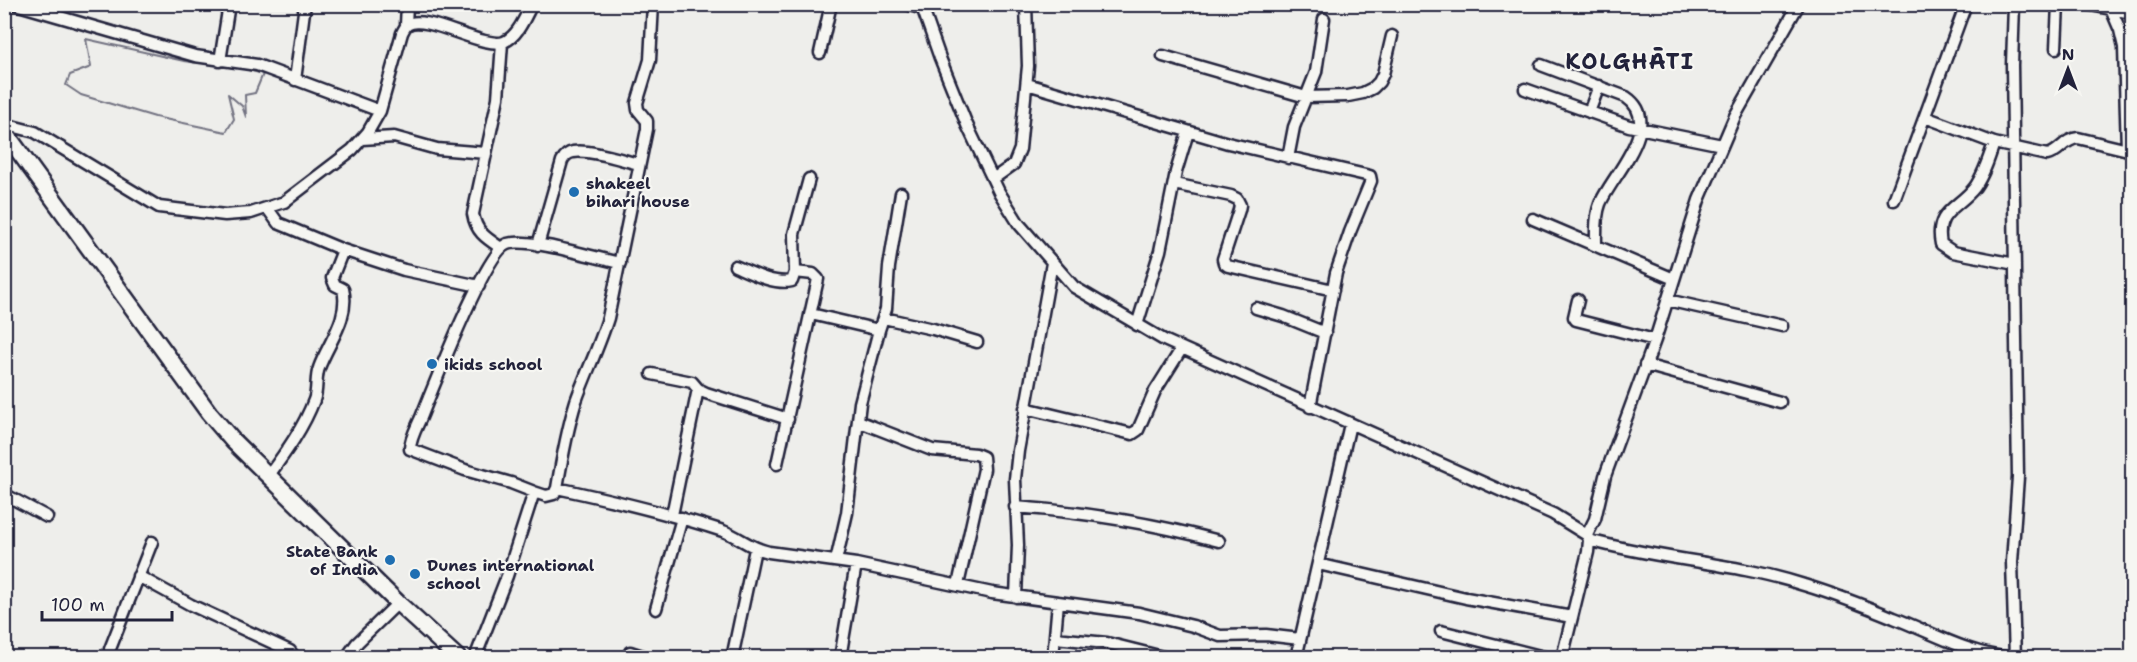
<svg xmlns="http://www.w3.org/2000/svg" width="2137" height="662" font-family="'Shantell Sans',sans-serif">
<rect width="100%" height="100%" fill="#eeeeeb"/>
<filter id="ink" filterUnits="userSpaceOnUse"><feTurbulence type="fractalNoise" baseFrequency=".0167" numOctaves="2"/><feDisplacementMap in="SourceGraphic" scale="12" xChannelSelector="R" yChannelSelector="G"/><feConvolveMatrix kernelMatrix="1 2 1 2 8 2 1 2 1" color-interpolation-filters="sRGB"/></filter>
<g filter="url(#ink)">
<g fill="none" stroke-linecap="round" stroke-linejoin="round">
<path stroke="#727281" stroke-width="2" d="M86,39L184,61L237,67L263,74L255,93L245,95L246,117L242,106L228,94L234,119L226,132L155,117L81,95L66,85L70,75L91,67Z"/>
<g stroke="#22223b" stroke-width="15">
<path id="street" d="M15,4L195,56L257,65L380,111L402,33C403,31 406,26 407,25C424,12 483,49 504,42C518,36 525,17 532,4
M907,4L923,9
M921,4L940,58L967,125L999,192L1019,224L1074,287L1164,340L1553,514L1587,535L1589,540L1588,552L1562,658
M2014,4L2012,65L2018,477L2012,562L2015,658
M2085,4L2132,13
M2111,9L2120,30L2124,47L2127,150
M406,25L407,4
M2056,48L2058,4
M820,53L831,4
M1163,56L1306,97L1348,96L1363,93L1373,88L1379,82L1383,74L1392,36
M220,61L229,4
M1541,65L1626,97C1666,124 1611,176 1600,204C1595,217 1596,233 1596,246
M295,80L305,4
M1027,84L1228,143L1370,176L1371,181L1350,232L1336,273L1310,407
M1525,89L1629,126L1722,145
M1589,112L1599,86
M1925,117L1994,143L2047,155C2059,153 2064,139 2078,138L2132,151
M4,124L35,132L159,207L225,215L251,213L284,202L352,150L368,132L380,111
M362,139L394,137L437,149L486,153
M1994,143C1989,158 1984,174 1975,187C1959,208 1934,211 1941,244L1953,252L2015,264
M1288,158L1294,127L1316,72L1324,19
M993,179L1014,164L1020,149L1028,66L1026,4
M1174,184L1231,196L1237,199L1240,205L1239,210L1223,259L1224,263L1228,266L1333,290
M1894,200L1966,4
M268,209L278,223L343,250L332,278L335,285L343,289C350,318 328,343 319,368C315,378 318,390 314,400C304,427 286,452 269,475
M1533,219L1674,279
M538,245L562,161C564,157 568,153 573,152C590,149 622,160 639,164
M501,248C486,238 476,232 473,214L498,98L502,43
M343,250L404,270L479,286
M620,263C596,258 528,237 507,244C486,252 433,388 422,415C418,425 410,438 410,449L465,470L511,483L534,492L546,496L554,494L557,488C613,500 668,513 723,531C740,537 749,548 769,552L856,564L992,593L1139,613L1193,626L1220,636L1266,635L1300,639
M735,266C751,273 774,285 792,281L795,272L813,274L818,279L777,464
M795,272L794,234L809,179
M1578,300L1574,317L1576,320L1655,340
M1667,300L1782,326
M1256,308L1283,316L1325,333
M811,314L879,330
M884,318L933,329L977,342
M1137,325L1160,251L1176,172L1188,132
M1645,365L1780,402
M652,374L692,382L698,389L706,393L788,419
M1025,408L1132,434L1138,430L1155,391L1182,348
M858,421L932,450L976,454L983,457L984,469L958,585
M557,488C562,458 567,430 576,401C586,373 599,347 608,318L647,129V121L638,110L637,103L650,60L653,4
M4,494L47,517
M1015,507C1086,512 1151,523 1219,541
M672,515L698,389
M1587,535L1595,519L1605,476L1655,340L1699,200L1735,116L1799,4
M1589,540C1659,560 1734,562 1804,585C1834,594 1865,606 1894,618C1933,633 1968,654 2011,658
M836,561L847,513L860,403L879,330L886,309L889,267L901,193
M1318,564L1466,598L1572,617
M138,576L191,605L290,651L295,658
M1016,597L1018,545L1015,479L1018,451L1052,263
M656,609L682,518
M1441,631L1548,658
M1055,638L1107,643L1167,658
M110,649L152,542
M630,652L649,658
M346,658L357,643L398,603
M475,658L507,576L534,492
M732,658L755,549
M840,658L856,564
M1053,658L1058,602
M1296,658L1350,424"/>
</g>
<g stroke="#22223b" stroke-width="20">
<path id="secondary" d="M4,131L209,413L233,441L398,603L458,658"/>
</g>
<use href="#street" stroke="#f6f6f2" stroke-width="10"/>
<use href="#secondary" stroke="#f6f6f2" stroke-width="15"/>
</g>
</g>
<g fill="#1f6fb2" stroke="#f6f6f2" stroke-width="2">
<circle cx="574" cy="192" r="6"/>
<circle cx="432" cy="364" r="6"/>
<circle cx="390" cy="560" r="6"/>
<circle cx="415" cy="574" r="6"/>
</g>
<g text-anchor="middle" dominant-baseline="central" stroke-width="4.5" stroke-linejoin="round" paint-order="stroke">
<g font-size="16" font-weight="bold" fill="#22223b" stroke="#f6f6f2" text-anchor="start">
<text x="586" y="183">shakeel<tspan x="586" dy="18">bihari house</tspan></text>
<text x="444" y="364">ikids school</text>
<text x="378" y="551" text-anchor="end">State Bank<tspan x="378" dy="18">of India</tspan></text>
<text x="427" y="565">Dunes international<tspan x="427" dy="18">school</tspan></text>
</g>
<g font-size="22" font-weight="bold" letter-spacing="1.5" fill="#22223b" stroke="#f6f6f2">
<text x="1630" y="61">KOLGHĀTI</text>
</g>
</g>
<rect width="2137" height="662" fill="none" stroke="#f6f6f2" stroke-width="24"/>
<rect x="12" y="12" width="2113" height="638" fill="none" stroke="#22223b" stroke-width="2" filter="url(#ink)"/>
<g transform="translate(2068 69)" stroke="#f6f6f2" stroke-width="4.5" paint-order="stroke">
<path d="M0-4.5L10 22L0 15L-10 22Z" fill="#22223b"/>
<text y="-9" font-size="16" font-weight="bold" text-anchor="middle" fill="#22223b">N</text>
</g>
<path d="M42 611v9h130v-9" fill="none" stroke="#22223b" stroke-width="3"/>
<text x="51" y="611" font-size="18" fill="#22223b" stroke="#f6f6f2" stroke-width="4.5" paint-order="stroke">100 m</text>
</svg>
